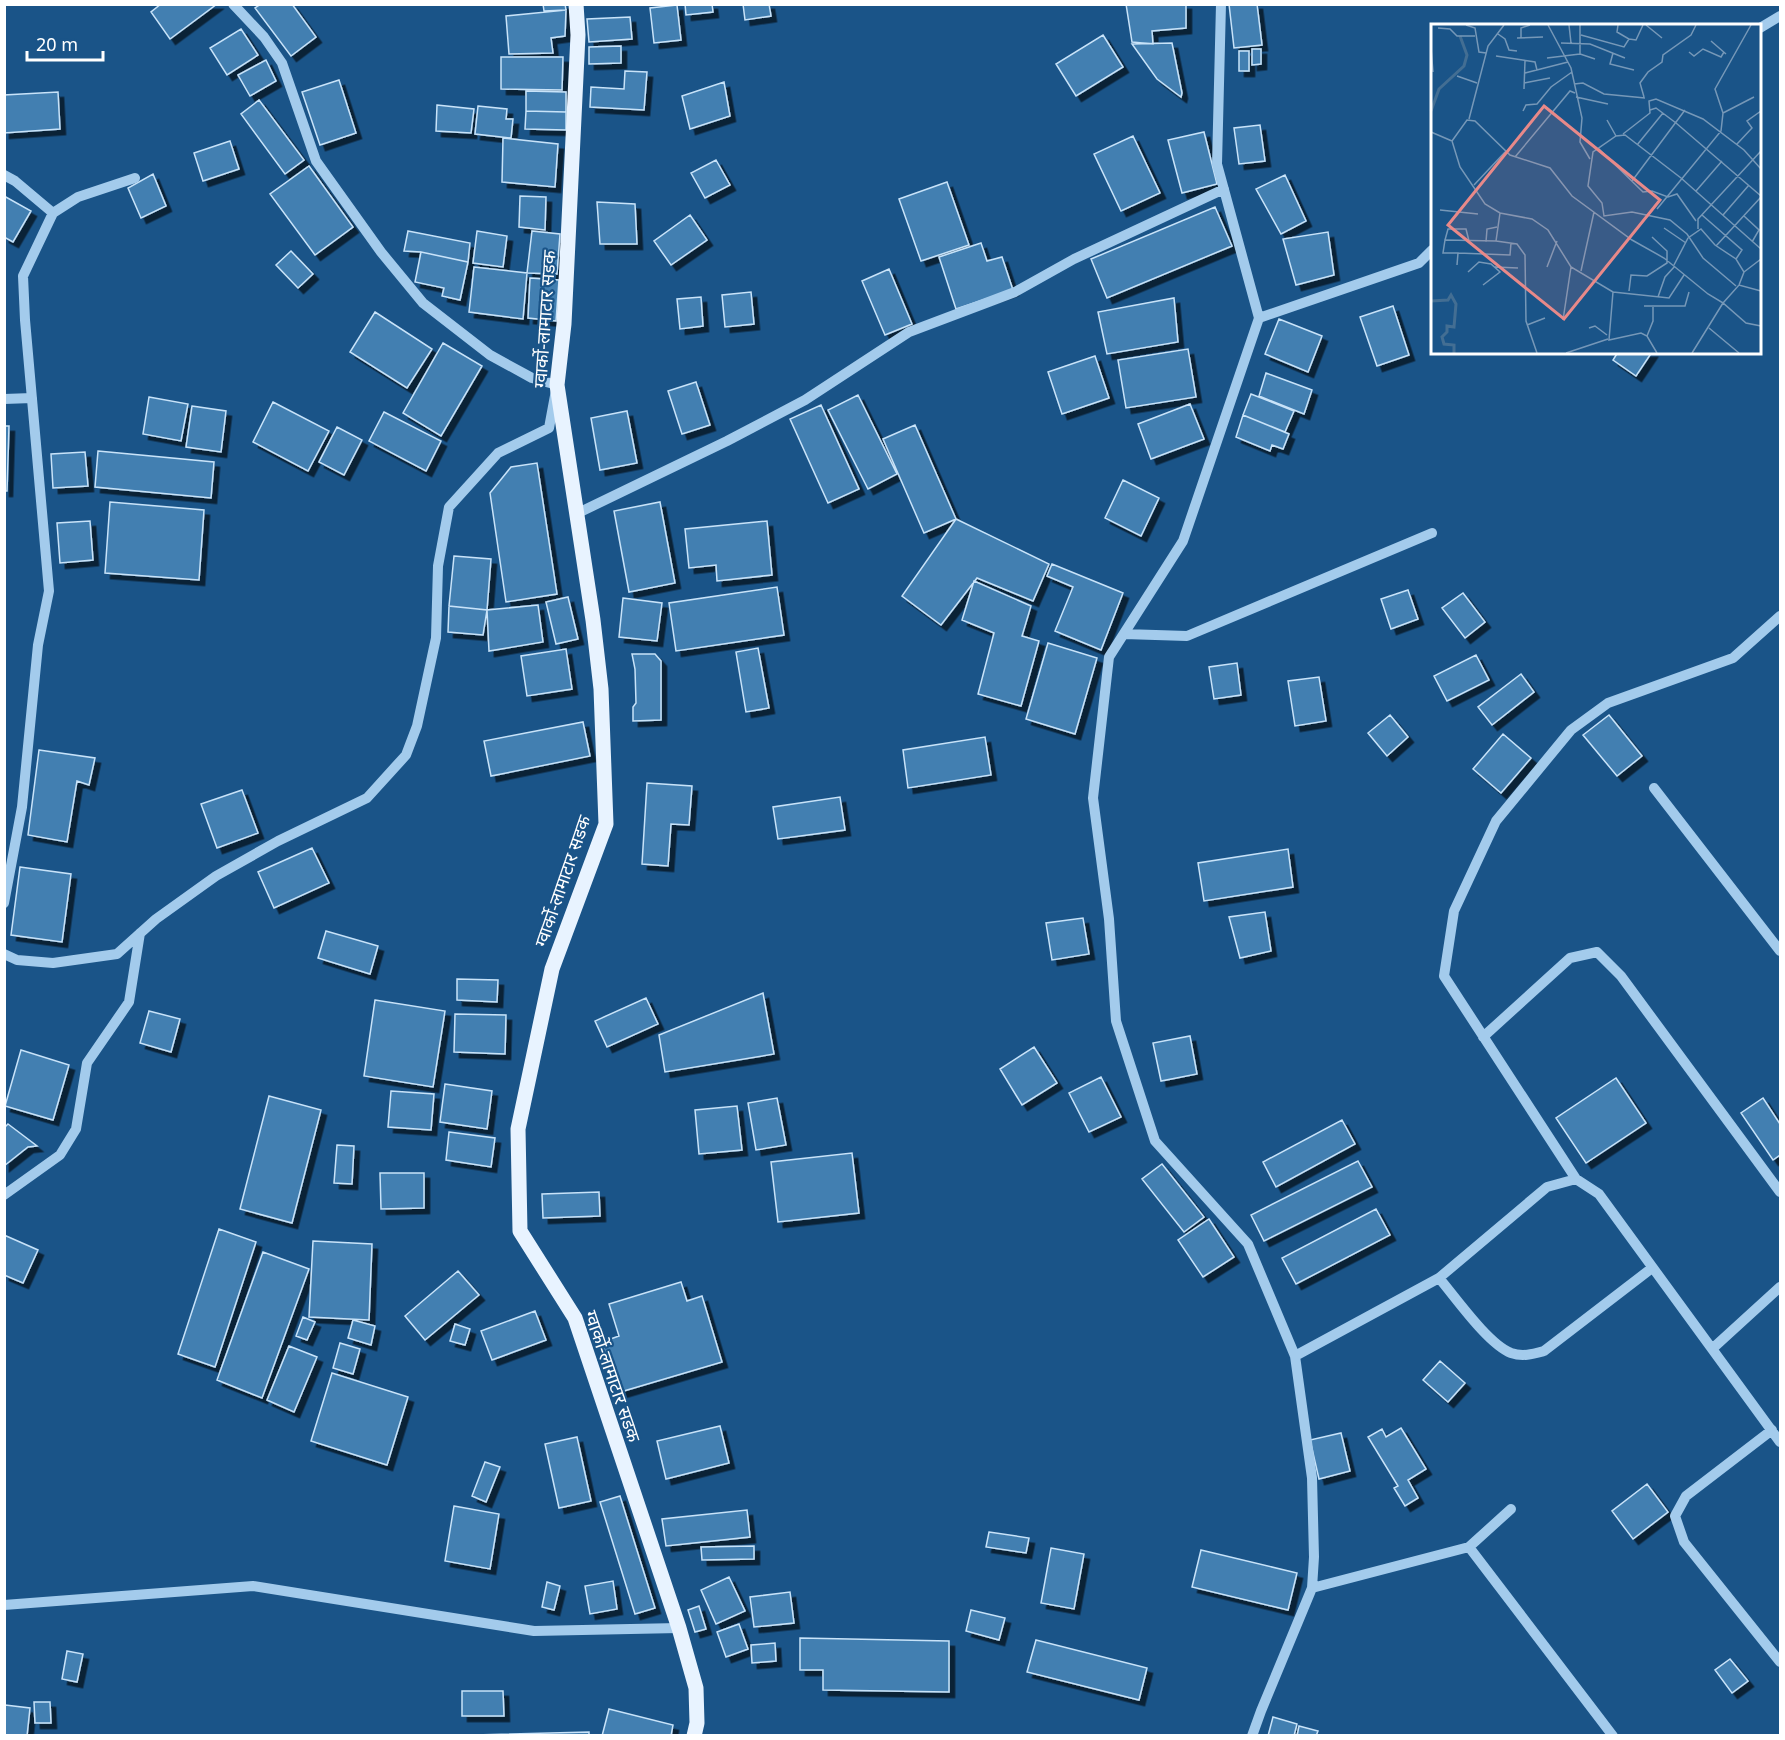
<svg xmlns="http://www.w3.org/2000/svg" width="1785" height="1740" font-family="'Noto Sans','Noto Sans Devanagari',sans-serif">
<defs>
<filter id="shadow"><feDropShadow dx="5.5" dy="5.5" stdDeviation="0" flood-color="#0009"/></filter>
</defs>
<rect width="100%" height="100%" fill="#1a5488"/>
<path fill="#437fb1" stroke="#c8e3f9" stroke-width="1.5" filter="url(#shadow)" d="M161,4H217L170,39L151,12Z
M261,4H292L316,37L291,56L255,8Z
M543,4H565L566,10L544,11Z
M685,4H712L713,12L686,15Z
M743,4H769L771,16L745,20Z
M1126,4H1186V28L1152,31L1153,44L1132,42Z
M1229,4H1257L1262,45L1234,48Z
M677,5L681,40L654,43L650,8Z
M566,10L565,36L551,38L553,53L509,54L506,16Z
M630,17L632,39L589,42L587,19Z
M241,29L258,55L227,75L210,48Z
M1103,35L1123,67L1076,96L1056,64Z
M1172,43L1182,93L1181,97L1157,79L1132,44Z
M621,46V63L589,64V47Z
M1252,49H1261V64L1252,65Z
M1239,51H1249V71H1239Z
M501,57H563L562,90L501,89Z
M266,60L276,81L250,96L238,75Z
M625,71L647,72L644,110L590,107L591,87L624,89Z
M339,80L356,133L320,145L302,92Z
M724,82L730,116L690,129L682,96Z
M526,91L566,92V112L526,111Z
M58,92L60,129L4,133V95Z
M259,100L304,160L285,174L241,114Z
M437,105L474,109L471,133L436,131Z
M478,106L507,109L506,119H513L511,138L475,134Z
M526,111L566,112V130L525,129Z
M1260,125L1265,161L1239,164L1234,128Z
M1204,132L1217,184L1182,193L1168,140Z
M1133,136L1160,193L1121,211L1094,154Z
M503,138L558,144L555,187L502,182Z
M230,141L239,169L203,181L194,153Z
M716,160L730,185L705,198L691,173Z
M309,166L353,227L315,255L270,194Z
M153,174L166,206L141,218L128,188Z
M1285,175L1306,221L1281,234L1256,189Z
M947,182L969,245L921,261L899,199Z
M4,196L31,211L13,242L4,237Z
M520,196L546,197L545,230L519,227Z
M597,202L635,204L637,244H600Z
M1215,207L1232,246L1107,298L1091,259Z
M690,215L707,240L671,265L654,241Z
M408,231L470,243L468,262L421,252L404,251Z
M477,231L507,236L503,267L473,263Z
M532,231L560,234L557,274L527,273Z
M1328,232L1334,275L1296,285L1283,239Z
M981,243L987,261L1002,257L1013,290L956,309L939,257Z
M291,251L313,274L298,288L276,265Z
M421,252L468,262L460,300L442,296L444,288L415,282Z
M474,267L527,273L523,319L469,312Z
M889,269L912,324L885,335L862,281Z
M530,278L559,280L556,321L528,318Z
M751,292L754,324L725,327L722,295Z
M701,297L703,326L680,329L677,299Z
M1174,298L1178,342L1107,354L1098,312Z
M1393,306L1409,355L1377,366L1360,317Z
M375,312L432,349L407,388L350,352Z
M1279,319L1322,336L1308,372L1265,354Z
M443,343L482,366L441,436L403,413Z
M1188,349L1196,397L1126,408L1118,360Z
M1618,352H1652L1636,376L1613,360Z
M1095,356L1109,398L1062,414L1048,372Z
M1266,373L1312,390L1304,414L1259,396Z
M696,382L710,425L682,434L668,391Z
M1251,394L1294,411L1285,432L1243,415Z
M858,395L897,474L868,489L828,410Z
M149,397L188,404L181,441L143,434Z
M273,402L329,431L308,471L253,442Z
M1190,404L1204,439L1151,459L1138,424Z
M821,405L859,489L828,503L790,419Z
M192,406L226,411L221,452L186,447Z
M627,411L637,463L600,470L591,418Z
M384,412L441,441L426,471L369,441Z
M1243,415L1289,434L1283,449L1272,445L1270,451L1236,437Z
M915,425L956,519L924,533L883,439Z
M4,426H9L7,491H4Z
M337,427L362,440L344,475L319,462Z
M98,451L214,462L211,498L95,487Z
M85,452L88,486L53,488L51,454Z
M537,463L557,594L506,602L490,493L511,467Z
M1123,480L1159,498L1141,536L1105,518Z
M110,502L204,510L199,580L105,573Z
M660,502L675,583L629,592L614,511Z
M956,519L1049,564L1033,601L977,578L941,625L902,596Z
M90,521L93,560L60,563L57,523Z
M767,521L772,575L717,581L716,565L689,568L685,529Z
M454,556L491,559L487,610L449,606Z
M1052,564L1123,593L1101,650L1055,631L1073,587L1047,576Z
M974,581L1031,606L1022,636L1039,641L1021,706L978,694L994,633L962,620Z
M777,587L784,635L676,651L669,603Z
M1408,590L1418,619L1391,629L1381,599Z
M1463,593L1485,622L1465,638L1442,608Z
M568,597L578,639L556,644L546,602Z
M623,598L662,603L657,641L619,637Z
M538,605L543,642L489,651L487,610Z
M449,606L487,610L483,635L448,632Z
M1048,643L1097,658L1075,734L1026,719Z
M758,648L769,708L746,712L736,652Z
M566,649L572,689L527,696L521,656Z
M632,654H655L661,661V720L633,721V707L636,703L635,669Z
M1476,655L1489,680L1447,701L1434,676Z
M1237,663L1241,695L1214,699L1209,667Z
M1521,674L1534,692L1492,725L1478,707Z
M1319,677L1326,721L1295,726L1288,681Z
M1390,715L1408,737L1387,756L1368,733Z
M1609,715L1642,756L1617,776L1583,735Z
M583,722L590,756L491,776L484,741Z
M1503,734L1531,758L1501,793L1473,769Z
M985,737L991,775L908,788L903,750Z
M39,750L95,758L89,785L77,781L67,842L28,835Z
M647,783L692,786L689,825L671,824L668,866L642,864Z
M242,790L258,833L217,848L201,804Z
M840,797L845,830L778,839L773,807Z
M312,848L329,883L274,908L258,872Z
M1288,849L1293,887L1204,901L1198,863Z
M20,867L71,874L62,942L11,935Z
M1265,912L1271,951L1240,958L1229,917Z
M1083,918L1089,954L1052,960L1046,923Z
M326,931L378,946L370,974L318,958Z
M457,979L498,980L497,1002L457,1000Z
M763,993L774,1054L665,1072L659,1035Z
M646,998L658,1024L607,1047L595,1021Z
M375,1000L445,1011L433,1087L364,1076Z
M149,1011L180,1019L171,1052L140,1043Z
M455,1014L506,1015L505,1054L454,1052Z
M1190,1036L1197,1074L1161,1081L1153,1043Z
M1034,1047L1057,1083L1022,1105L1000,1069Z
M21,1050L69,1065L53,1120L5,1106Z
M1101,1077L1121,1117L1089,1132L1069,1093Z
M1616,1078L1646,1123L1586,1163L1556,1118Z
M445,1084L492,1091L487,1129L440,1122Z
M391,1091L434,1094L431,1130L388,1127Z
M269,1096L321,1110L292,1223L240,1209Z
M777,1098L786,1145L756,1150L748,1103Z
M1763,1098L1780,1124V1155L1773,1160L1741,1113Z
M737,1106L742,1150L699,1154L695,1110Z
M1342,1120L1355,1144L1276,1187L1263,1162Z
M8,1124L37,1146L28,1147L4,1166V1128Z
M449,1132L495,1138L491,1167L446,1160Z
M337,1145L354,1146L352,1184L334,1183Z
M852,1153L859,1213L778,1222L771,1162Z
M1358,1161L1372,1187L1264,1241L1251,1215Z
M1162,1164L1204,1217L1184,1232L1142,1179Z
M380,1173H424V1208L381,1209Z
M599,1192L600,1216L543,1218L542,1194Z
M1376,1209L1390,1235L1296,1284L1282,1258Z
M1209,1219L1234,1257L1203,1277L1178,1240Z
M219,1229L256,1242L215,1367L178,1354Z
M4,1235L38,1250L23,1283L4,1275Z
M313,1241L372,1244L369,1320L309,1317Z
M263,1252L309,1269L262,1398L217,1380Z
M458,1271L479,1295L425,1340L405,1316Z
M681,1282L687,1301L702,1296L722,1362L617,1393L602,1342L619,1336L609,1304Z
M535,1311L546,1340L492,1360L481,1331Z
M303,1317L315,1322L307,1340L296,1336Z
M353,1320L375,1326L371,1345L348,1338Z
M455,1324L470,1329L465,1345L450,1341Z
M340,1343L360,1349L353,1374L333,1368Z
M289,1346L317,1357L294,1412L267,1400Z
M1440,1361L1465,1383L1448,1402L1423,1380Z
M332,1373L408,1397L387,1465L311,1441Z
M720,1426L729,1463L666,1479L657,1441Z
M1401,1428L1426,1469L1408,1480L1418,1498L1405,1506L1394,1488L1398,1486L1368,1437L1382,1429L1386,1437Z
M1341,1433L1350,1471L1319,1479L1310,1440Z
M577,1437L591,1501L559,1508L545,1444Z
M485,1462L500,1467L486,1502L472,1496Z
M1647,1484L1668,1512L1633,1539L1612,1511Z
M620,1496L655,1608L635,1614L600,1502Z
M454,1506L499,1514L490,1569L445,1561Z
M747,1510L750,1537L666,1546L662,1519Z
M989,1532L1029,1538L1026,1553L986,1547Z
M754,1546V1559L702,1560L701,1547Z
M1051,1548L1084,1554L1074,1609L1041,1603Z
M1201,1550L1297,1573L1288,1610L1192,1587Z
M729,1577L745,1611L716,1624L701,1590Z
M613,1581L617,1609L590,1614L585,1586Z
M547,1582L560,1586L554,1610L542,1607Z
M790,1592L794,1623L754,1627L750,1597Z
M699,1606L706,1629L695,1632L688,1610Z
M971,1610L1005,1618L999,1640L966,1631Z
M739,1624L748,1649L726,1657L717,1632Z
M800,1638L949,1641V1692L823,1690V1670H800Z
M1036,1640L1147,1668L1139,1700L1027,1672Z
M775,1643L776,1661L752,1663L751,1645Z
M67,1651L83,1654L77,1682L62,1679Z
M1730,1659L1748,1681L1732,1693L1715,1670Z
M462,1691H503L504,1716H462Z
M34,1702H50L51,1723H35Z
M5,1705L30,1708L27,1736H4Z
M609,1709L673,1725L671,1736H602Z
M1273,1717L1297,1724L1294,1736H1268Z
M1299,1726L1318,1731L1316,1736H1297Z
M589,1732V1736H439Z"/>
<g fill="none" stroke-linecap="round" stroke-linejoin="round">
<path stroke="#a3cbec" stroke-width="10" d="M1221,4L1217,164L1259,318L1183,541L1109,657L1093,798L1109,919L1116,1021L1155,1141L1248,1244L1295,1356L1312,1478L1314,1557L1312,1588L1261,1711L1252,1736
M1760,28L1780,16
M4,175L15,181L53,213
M1259,318L1419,263L1432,250
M4,399L32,398
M576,514L727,441L805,400L909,332L1015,292L1074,259L1224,189
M1124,634L1187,636L1432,533
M1654,788L1780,951
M4,903L22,807L38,645L49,591L25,320L23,276L53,213L78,197L135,178
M4,954L17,960L53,963L117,954L156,919L216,876L278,841L367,798L406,755L417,726L436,638L438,566L449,507L498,453L549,428L557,385L532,378L490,355L423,303L381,252L316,161L282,63L264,37L233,4
M1483,1037L1570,958L1597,952L1621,976L1780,1192
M1576,1179L1444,976L1454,911L1496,821L1571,730L1608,703L1733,658L1780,616
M4,1195L60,1155L76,1129L87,1063L129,1002L140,933
M1439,1278C1456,1298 1488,1344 1511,1353C1523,1357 1533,1354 1544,1351L1652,1268
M1712,1349L1780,1287
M1295,1356L1439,1278L1547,1187L1576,1179L1599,1194L1780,1442
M1772,1430L1686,1496L1675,1516L1684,1542L1780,1662
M1469,1547L1613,1736
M1312,1588L1469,1547L1511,1509
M4,1605L253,1586L534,1631L679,1628"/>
<path stroke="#e8f3ff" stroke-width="15" d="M576,4L578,35L564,324L557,385L593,620L601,689L606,824L552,969L518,1129L520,1231L575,1318L679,1628L696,1688L697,1723L694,1736"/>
</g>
<g text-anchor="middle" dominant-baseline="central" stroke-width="4.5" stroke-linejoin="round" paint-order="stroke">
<g font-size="18" fill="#fff" stroke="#1a5488">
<text transform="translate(544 319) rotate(-86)">ग्वार्को-लामाटार सडक</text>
<text transform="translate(562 881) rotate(-71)">ग्वार्को-लामाटार सडक</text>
<text transform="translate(613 1376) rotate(71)">ग्वार्को-लामाटार सडक</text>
</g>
</g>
<g transform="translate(1431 24)">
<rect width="330" height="330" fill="#1a5488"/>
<path fill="none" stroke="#436e93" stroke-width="3" d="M0,87L8,65L33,42L36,31L29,12M0,277L17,276L20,271L25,280L23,303L16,302V308L11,313L13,320L23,321V329"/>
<path fill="none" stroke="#7698b8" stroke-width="1.5" d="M35,1L44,4L48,28L55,29M117,1L140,44L151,94L149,118L159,135M138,1L140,19M149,1V30L164,35M215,1L231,14M7,4L19,5L26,12H44M67,10L74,15L78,26L86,27M150,11L193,23L198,15L186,8L187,1M86,14L112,13M90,14V4L99,1M198,15L205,16L212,1M280,17L295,30M130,19L159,20L194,34M0,24L2,48M258,28L263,32L272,25L290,33L293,28M182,29L179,40L203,46M65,32L104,38L106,46M116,34L149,30M94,49L137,38M26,52L46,59M93,59L119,54M143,60L152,59L173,70L214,74M93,65L94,37M145,73L177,80M213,73L209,59L217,48L231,38L232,31L260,11L265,1M219,86L225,84L245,99L330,172M92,87L95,81L106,80L120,63L141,48M292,89L323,73M38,95L57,22L73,1M176,96L185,112M0,108L21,117L36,96L44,97L79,131L119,144L141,172L201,216L233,234L277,270L292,279L308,261L330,267M192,110L219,89L218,77L225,75L272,95L313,126L330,145M21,117L29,143L54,180L69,189L101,195L117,206L140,243L182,268L178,316L210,309L216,312L226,329M306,120L321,104L316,97L330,87M206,121L232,89M167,124L212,168L221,167L237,173L246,170L265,197M84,133L139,67L144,69M201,157L254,86M43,161L75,127M265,167L291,137M226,185L290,107L292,89L284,65L320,1M9,186L47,190M271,191L311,226L305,235M292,191L318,161M313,192L328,206L321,218M233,204L255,219M267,205V195L330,127M14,216L17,205H35L38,217M65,217L86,220L94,231L95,297L106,329M55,218L56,205L66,203M285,222L330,173M27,229L79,231L80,219M26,241L27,229H12L14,216L65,217L69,189M243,241L257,214L270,205L284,221L305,235L313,248L308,261M64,243L87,244M116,243L126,217M150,247L163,188M37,248L48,238L60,240L69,248L52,261M313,248L330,235M305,262L272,234L256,210L239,196L201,188L173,192L171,179L157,162L162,128L185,112L194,111L250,154L330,225M198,267L200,251L216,252L236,239V227L221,213M182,268L238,274L253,251M227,273L234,253L244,242M213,282H254L258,268M132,296L140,243M96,301L114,294M158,304L164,302L176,311M278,304L308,329M216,312L222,297V283M135,329L177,315M261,329L292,279L315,299L330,302"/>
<path fill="#e88989" fill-opacity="0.15" stroke="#e88989" stroke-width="3" d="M113,82L229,176L133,295L17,201Z"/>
<rect width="330" height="330" fill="none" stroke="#fff" stroke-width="3"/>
</g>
<rect width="1785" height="1740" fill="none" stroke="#ffffff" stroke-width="12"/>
<path d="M27 51v9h76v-9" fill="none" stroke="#ffffff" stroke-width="3"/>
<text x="36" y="51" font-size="18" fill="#ffffff" stroke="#1a5488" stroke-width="4.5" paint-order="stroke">20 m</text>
</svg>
